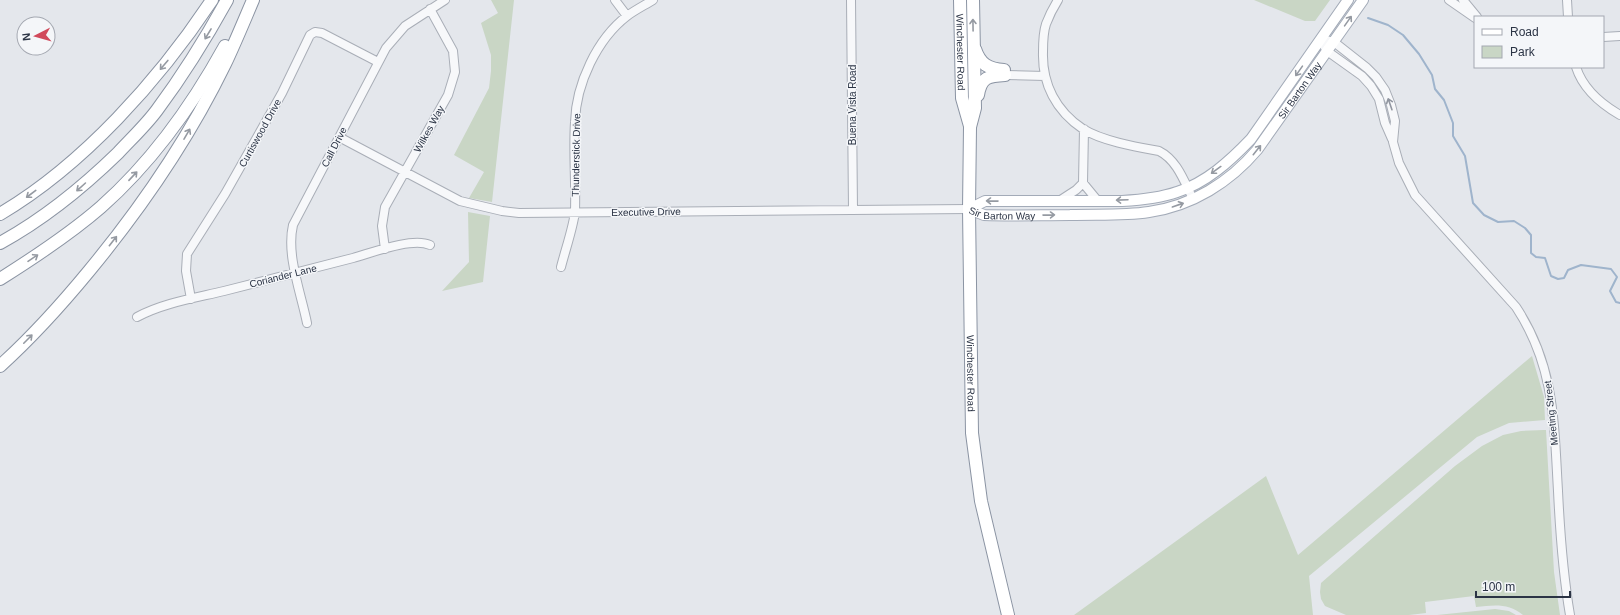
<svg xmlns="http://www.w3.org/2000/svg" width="1620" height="615" font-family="Arial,sans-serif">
<rect width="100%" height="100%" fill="#e4e7ec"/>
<path fill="#c9d6c5" d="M491,0H514L492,202L469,198L484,172L454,155L489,88L491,71V55L481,23L498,13Z
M1254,0H1330L1315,21H1305Z
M468,212L490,216L483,282L442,291L469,262Z
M1532,356L1544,397L1545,420L1509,423L1477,437L1309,576L1313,615H1074L1266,476L1298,555Z
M1544,430H1546L1554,572L1560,615H1523C1509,603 1494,605 1476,607L1474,596L1425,602L1426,613L1409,615H1346L1325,606L1321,599L1320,592L1321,583L1455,466L1482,446L1503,435L1521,431Z
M1495,609L1509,611L1516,615H1437Z"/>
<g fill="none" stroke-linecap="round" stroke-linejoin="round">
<path stroke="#9fb4cc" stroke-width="2" d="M1368,18L1388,25L1403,35L1419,54L1432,75L1435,89L1444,100L1453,123V136L1465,156L1473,203L1484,215L1498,222L1514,221L1525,228L1531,235V253L1536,257L1545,258L1551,276L1558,279L1564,278L1568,270L1581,265L1611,269L1617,277L1610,291L1616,302L1620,303"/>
<g stroke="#a9aeb7" stroke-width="10">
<path id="minor" d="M615,0L627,16
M851,0L853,210
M1058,0C1053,8 1049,16 1046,24C1043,33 1043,43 1043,52C1042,84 1056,111 1083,129C1102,141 1137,147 1159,151C1177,160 1184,181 1193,199
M1449,0L1475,18
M1463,0L1477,17
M1567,0L1568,17
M1603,37L1620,36
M1321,39L1334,42L1367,68L1376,77L1385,90L1391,105L1395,121L1393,142L1399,163L1415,195L1516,307C1555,366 1554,423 1558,491C1560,533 1563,574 1570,615
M1324,46L1327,51L1362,76L1371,86L1379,99L1385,123L1392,139
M1576,67C1583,89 1601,104 1620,115
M1005,75L1045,76
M1084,129L1083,183L1097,200
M339,137L460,201L502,211L519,213L969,209
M1059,201L1076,190L1083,183
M385,249L382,226L385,207L448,95L455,72L453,51L430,9
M561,267C565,251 574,225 575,211C576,181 573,152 575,122C576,84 597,39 627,16C635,10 645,5 653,0
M191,299L186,271L187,254L225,194L282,93L310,35L315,32L322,33L378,62
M137,317C163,303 195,298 224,291C267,280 310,269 353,258C371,253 412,237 430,245
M307,323C301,293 286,255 293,225L386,48L405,26L445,0"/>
</g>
<g stroke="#a3abb8" stroke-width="12">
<g id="major">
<path id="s1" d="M969,209L984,215C1013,216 1041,215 1070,215C1096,214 1123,216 1149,212C1192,206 1230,182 1257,150L1363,0"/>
<path d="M969,209L985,201H1122C1140,200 1160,198 1177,192C1206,183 1230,161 1251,139L1348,0"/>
</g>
</g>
<g stroke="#8b94a3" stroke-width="14">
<g id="highway">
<path id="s2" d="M960,0L962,98L970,126"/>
<path id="s3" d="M973,0L975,108L970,127L969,209L972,433L981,501L1008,615"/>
<path d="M975,49C980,64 988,69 1004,70"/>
<path d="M978,95C981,77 988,76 1005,75"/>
<path d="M0,214C83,165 159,80 212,0"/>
<path d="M0,243C44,219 82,188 118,153C131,139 146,125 157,110C183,75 206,38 227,0"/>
<path d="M0,279C35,257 70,234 101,207C153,161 192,106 225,46"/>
<path d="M0,366C32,337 61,305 89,271C141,208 189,138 225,64C235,43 244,21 253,0"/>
</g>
</g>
<use href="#minor" stroke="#f7f8fa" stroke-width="8"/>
<use href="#major" stroke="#fff" stroke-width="10"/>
<use href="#highway" stroke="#fff" stroke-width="12"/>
</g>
<defs><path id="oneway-shaft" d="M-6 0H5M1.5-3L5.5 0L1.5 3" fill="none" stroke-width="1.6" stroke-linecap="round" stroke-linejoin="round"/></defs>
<g stroke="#959aa2">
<use href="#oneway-shaft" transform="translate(1348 21) rotate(-55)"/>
<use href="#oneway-shaft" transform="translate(973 25) rotate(-91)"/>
<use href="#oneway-shaft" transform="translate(208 34) rotate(121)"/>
<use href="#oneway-shaft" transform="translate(164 65) rotate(130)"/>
<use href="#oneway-shaft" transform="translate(1299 71) rotate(125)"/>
<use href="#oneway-shaft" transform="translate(187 134) rotate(-60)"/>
<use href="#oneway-shaft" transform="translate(1257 150) rotate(-51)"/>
<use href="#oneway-shaft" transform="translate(1216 170) rotate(144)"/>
<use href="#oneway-shaft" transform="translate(133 176) rotate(-47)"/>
<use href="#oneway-shaft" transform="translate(81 187) rotate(138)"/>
<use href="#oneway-shaft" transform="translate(31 194) rotate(143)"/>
<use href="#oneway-shaft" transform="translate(1122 200) rotate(178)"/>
<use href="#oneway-shaft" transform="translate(992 201) rotate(-179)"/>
<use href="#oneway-shaft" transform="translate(1178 205) rotate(-19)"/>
<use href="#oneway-shaft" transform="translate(1049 215) rotate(-1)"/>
<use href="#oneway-shaft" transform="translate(113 241) rotate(-52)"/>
<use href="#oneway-shaft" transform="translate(33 258) rotate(-34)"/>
<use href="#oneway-shaft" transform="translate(28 339) rotate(-45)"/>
</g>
<use stroke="#9196a0" href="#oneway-shaft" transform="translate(1390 104) rotate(-109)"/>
<g text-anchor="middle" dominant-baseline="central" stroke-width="3" stroke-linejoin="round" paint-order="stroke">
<g font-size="10" fill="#2b3445" stroke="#f4f6f9">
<text stroke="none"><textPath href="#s2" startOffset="52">Winchester Road</textPath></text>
<text stroke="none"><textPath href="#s1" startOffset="382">Sir Barton Way</textPath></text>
<text transform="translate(852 105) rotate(-90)">Buena Vista Road</text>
<text transform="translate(429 129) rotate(-61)">Wilkes Way</text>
<text transform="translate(260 133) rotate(-61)">Curtiswood Drive</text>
<text transform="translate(334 147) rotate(-63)">Call Drive</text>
<text transform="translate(576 155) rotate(-89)">Thunderstick Drive</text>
<text stroke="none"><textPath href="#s1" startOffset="34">Sir Barton Way</textPath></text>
<text transform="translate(646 212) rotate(-1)">Executive Drive</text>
<text transform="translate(283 276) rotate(-14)">Coriander Lane</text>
<text stroke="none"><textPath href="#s3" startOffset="374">Winchester Road</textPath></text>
<text transform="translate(1551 413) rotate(-96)">Meeting Street</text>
</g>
</g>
<rect x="1474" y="16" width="130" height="52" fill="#f4f6f9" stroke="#a4a8b1"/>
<rect x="1482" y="29" width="20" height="6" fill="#ffffff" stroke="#a4a8b1"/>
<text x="1510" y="36" font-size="12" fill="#2b3445">Road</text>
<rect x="1482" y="46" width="20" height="12" fill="#c9d6c5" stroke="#a4a8b1"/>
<text x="1510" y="56" font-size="12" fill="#2b3445">Park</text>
<g transform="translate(36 36) rotate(264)"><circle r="19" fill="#f4f6f9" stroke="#a4a8b1"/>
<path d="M0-3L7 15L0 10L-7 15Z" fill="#d1495b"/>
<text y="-6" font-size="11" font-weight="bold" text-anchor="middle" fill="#2b3445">N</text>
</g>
<path d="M1476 591v6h94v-6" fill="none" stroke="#2b3445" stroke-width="2"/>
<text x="1482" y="591" font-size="12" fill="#2b3445" stroke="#f4f6f9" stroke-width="3" paint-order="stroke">100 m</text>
</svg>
